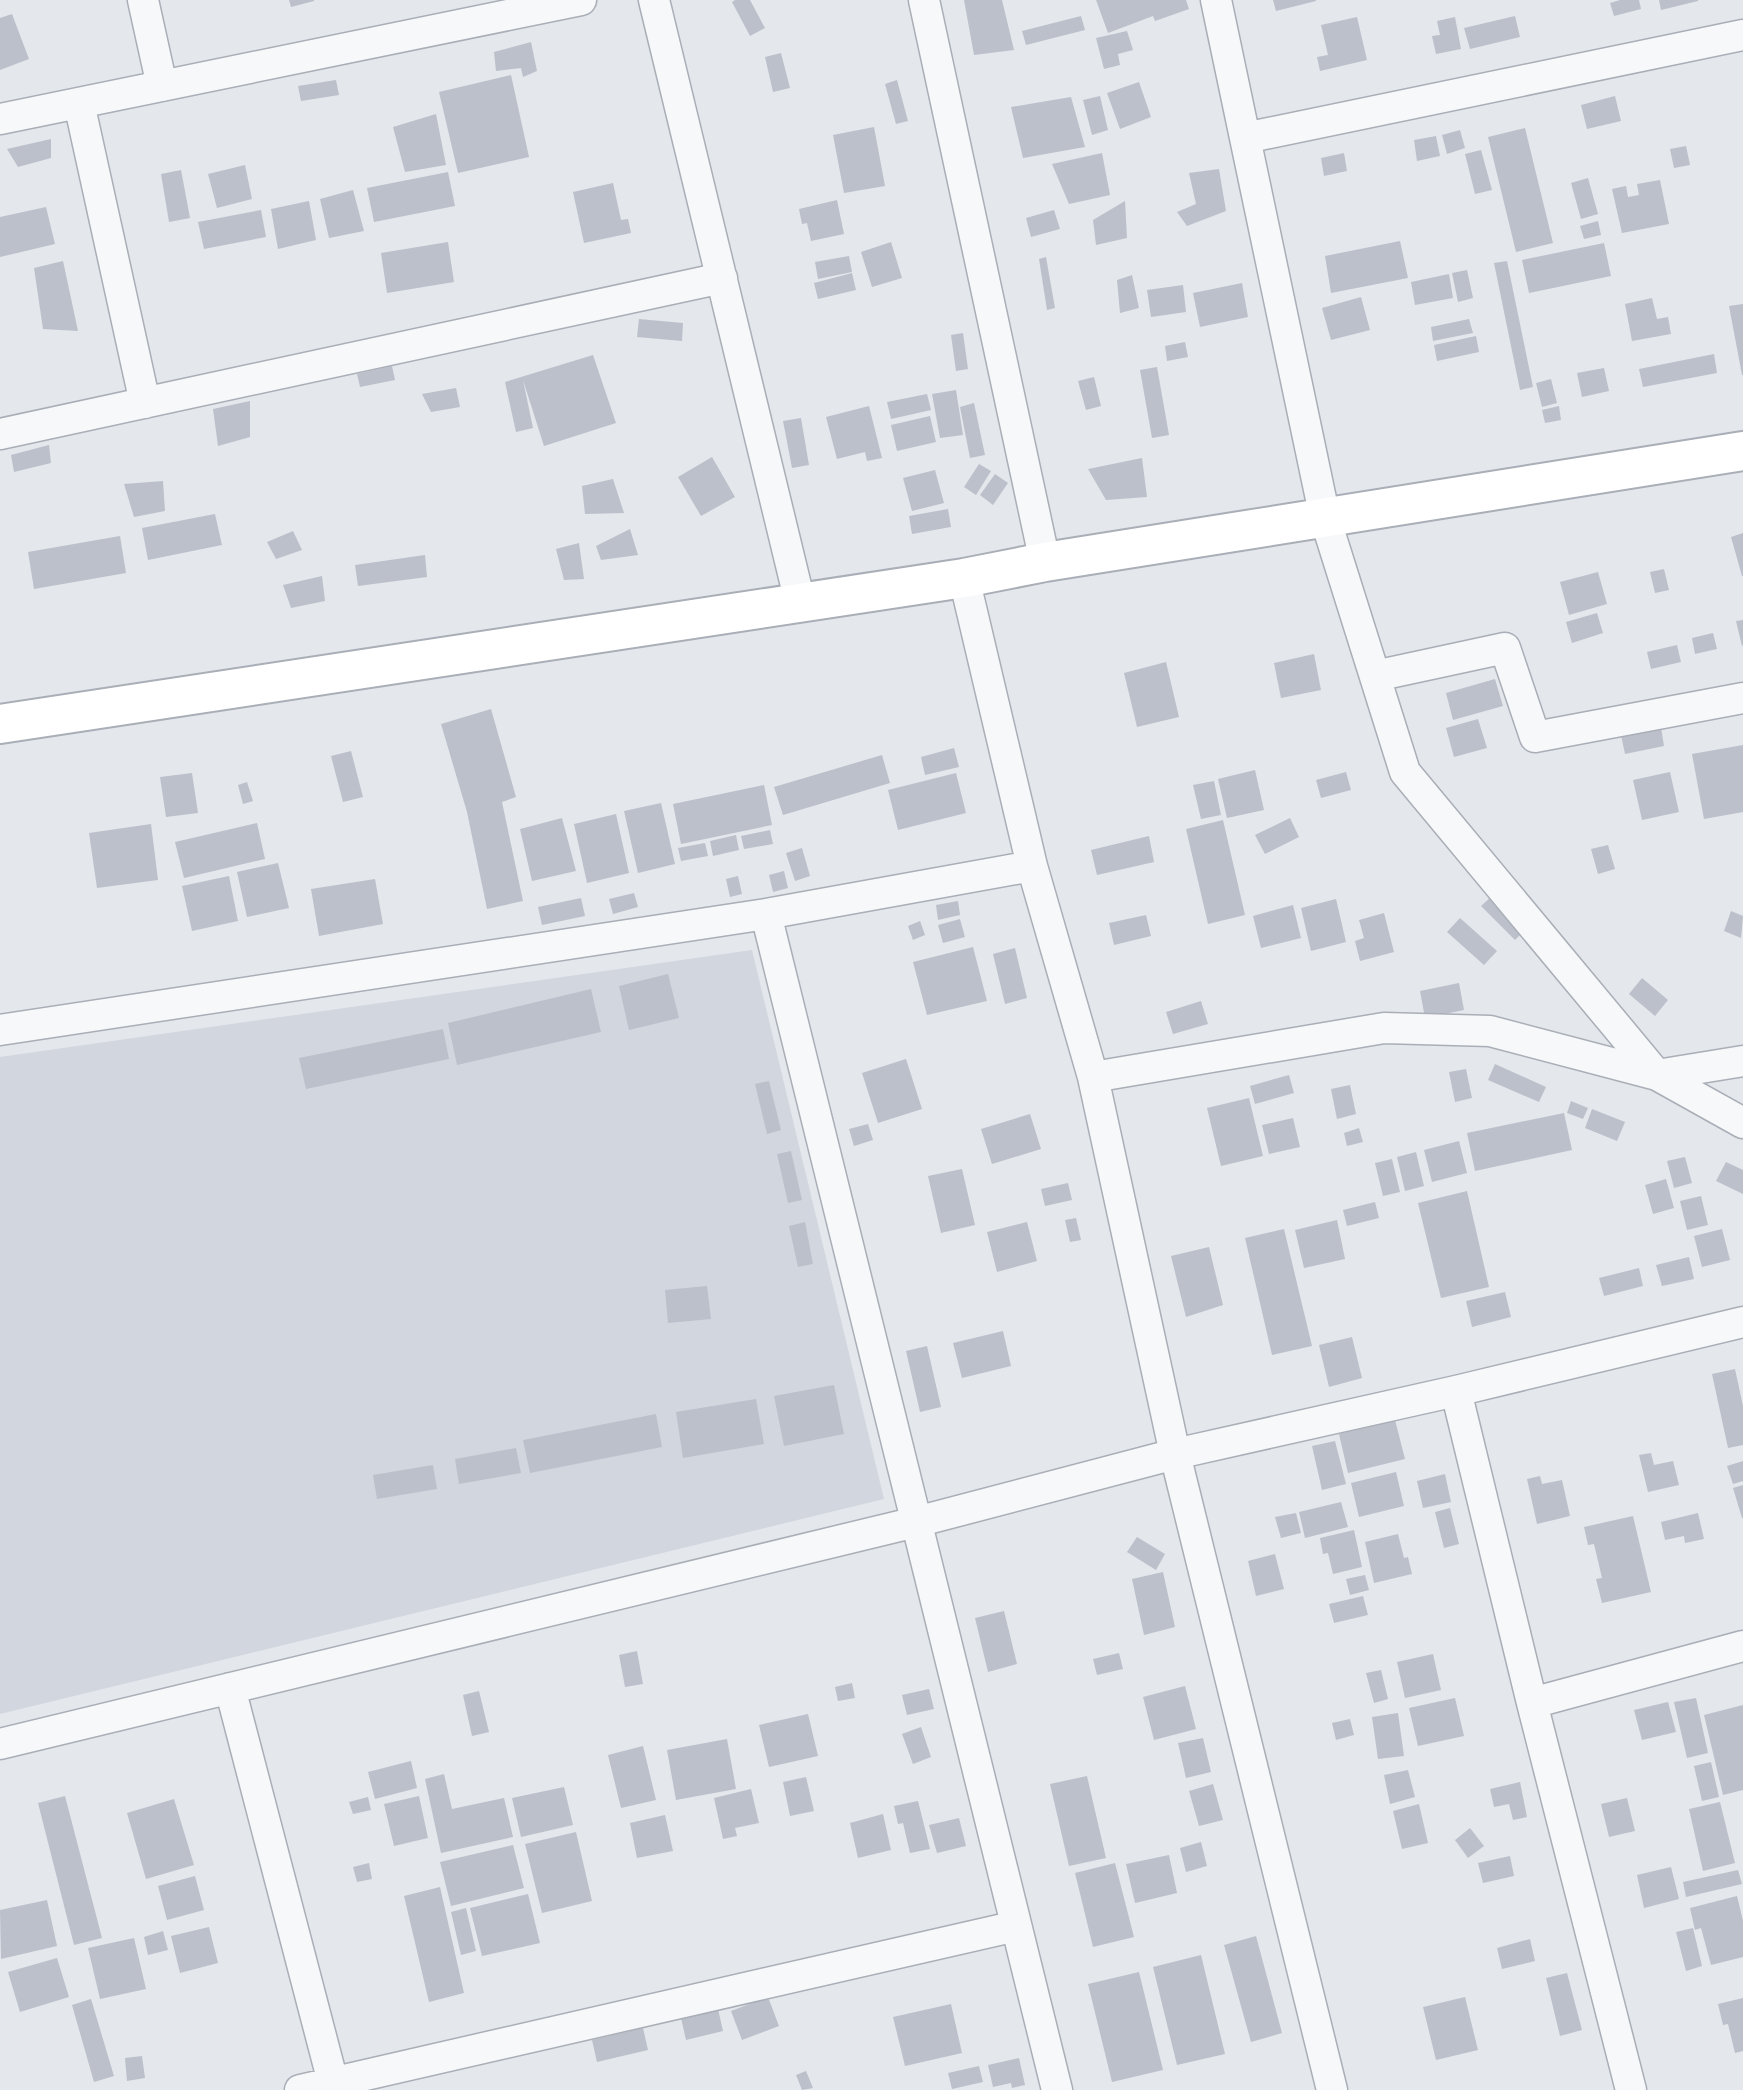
<svg xmlns="http://www.w3.org/2000/svg" width="1743" height="2090" font-family="'Asap Condensed',sans-serif">
<rect width="100%" height="100%" fill="#e4e7ec"/>
<path fill="#d2d6de" d="M752,950L884,1499L0,1714V1057Z"/>
<path fill="#bbc0ca" d="M289,0H314V1L291,7Z
M735,0H750L765,28L750,36L732,2Z
M964,0H1002L1014,50L974,55Z
M1096,0H1186L1189,9L1155,21L1153,16L1108,33Z
M1273,0H1316V1L1276,11Z
M1620,0H1639L1641,9L1614,16L1610,3Z
M1659,0H1698V1L1661,10Z
M12,14L29,59L0,70V18Z
M1081,16L1085,30L1026,45L1022,31Z
M1515,16L1520,37L1470,49L1464,28Z
M1357,17L1367,60L1320,71L1317,57L1328,55L1321,25Z
M1455,17L1461,49L1436,54L1432,36L1440,35L1437,21Z
M1127,31L1133,50L1118,54L1120,65L1104,69L1096,38Z
M531,42L537,71L523,77L521,68L496,71L494,52Z
M781,53L790,88L773,92L765,57Z
M511,75L529,157L458,173L439,92Z
M336,80L339,95L301,101L298,86Z
M897,80L908,121L896,124L885,84Z
M1139,82L1151,117L1120,129L1107,93Z
M1100,96L1108,130L1092,135L1083,100Z
M1615,96L1621,121L1587,129L1581,105Z
M1071,97L1085,147L1023,158L1011,107Z
M436,114L446,165L405,172L393,127Z
M874,127L885,186L844,193L833,135Z
M1525,128L1553,243L1516,252L1488,137Z
M1460,130L1465,148L1447,154L1442,135Z
M1436,136L1440,156L1417,161L1414,140Z
M51,139V158L18,167L7,149Z
M1686,146L1690,165L1674,168L1670,149Z
M1481,150L1492,190L1475,194L1465,154Z
M1102,153L1110,195L1069,204L1052,164Z
M1344,153L1347,171L1324,176L1321,158Z
M245,165L252,199L217,208L208,174Z
M1219,169L1226,211L1187,226L1177,212L1196,204L1189,173Z
M181,170L190,218L169,222L161,174Z
M448,172L455,206L374,222L367,188Z
M1588,178L1598,214L1581,219L1571,183Z
M1660,180L1669,224L1622,233L1612,189L1626,186L1628,197L1639,195L1637,184Z
M613,183L621,220L628,219L631,233L584,243L573,192Z
M353,190L364,231L329,238L320,199Z
M837,200L844,234L811,241L807,223L802,224L799,209Z
M309,201L316,240L278,249L271,209Z
M1125,201L1127,238L1096,245L1093,220Z
M46,207L55,244L0,257V217Z
M261,210L266,237L204,249L198,222Z
M1054,210L1060,229L1031,237L1026,218Z
M1598,221L1601,235L1584,239L1580,226Z
M1400,241L1408,278L1331,293L1325,256Z
M448,242L454,282L387,293L381,253Z
M891,242L902,278L872,287L861,252Z
M1604,243L1611,276L1529,293L1522,260Z
M849,256L852,272L818,279L815,262Z
M1046,257L1055,308L1047,310L1039,259Z
M63,261L78,331L43,329L34,268Z
M1507,261L1533,387L1520,390L1494,263Z
M1467,270L1473,298L1458,302L1452,273Z
M852,273L856,290L818,299L814,283Z
M1449,274L1453,298L1415,305L1411,282Z
M1132,275L1139,308L1120,313L1117,280Z
M1242,283L1248,317L1200,327L1193,293Z
M1183,285L1186,312L1151,317L1147,290Z
M1361,297L1370,330L1331,340L1322,308Z
M1652,298L1657,319L1668,317L1671,334L1632,341L1625,304Z
M1743,304V375H1742L1729,306Z
M639,319L683,323L682,341L637,337Z
M1469,319L1473,333L1433,341L1431,327Z
M963,333L968,369L956,371L951,335Z
M1476,336L1479,352L1437,361L1434,345Z
M1185,342L1188,357L1167,361L1165,346Z
M1714,354L1717,373L1643,387L1639,369Z
M593,355L616,423L544,446L523,380L533,428L516,432L505,382Z
M392,366L395,380L360,387L357,374Z
M1157,367L1169,435L1152,438L1140,370Z
M1604,368L1609,391L1582,397L1577,373Z
M1094,377L1101,406L1086,410L1078,381Z
M1551,379L1557,403L1542,407L1536,383Z
M456,388L460,407L431,412L422,394Z
M956,390L963,435L940,438L932,394Z
M927,394L931,410L891,419L887,402Z
M250,401V437L218,446L213,409Z
M974,403L985,455L970,458L960,407Z
M869,406L882,458L867,461L865,452L837,459L826,417Z
M1559,406L1561,420L1545,423L1542,410Z
M930,416L936,442L897,451L891,425Z
M801,418L809,465L792,468L783,421Z
M49,445L51,463L14,472L11,455Z
M712,457L735,497L701,516L678,477Z
M1142,458L1147,497L1106,500L1088,469Z
M979,464L991,471L976,495L964,487Z
M935,470L944,503L912,511L903,478Z
M995,474L1008,483L993,505L980,495Z
M613,479L624,513L585,514L582,486Z
M163,481L165,511L134,517L124,484Z
M948,509L951,527L912,534L909,516Z
M215,514L222,545L148,560L142,528Z
M630,529L638,555L601,560L596,546Z
M293,531L302,550L276,559L267,542Z
M1743,533V576H1742L1731,537Z
M120,536L126,573L34,589L28,552Z
M579,543L584,579L564,580L556,549Z
M425,555L427,577L358,586L355,565Z
M1664,569L1669,590L1655,593L1650,572Z
M1598,572L1607,604L1569,615L1560,582Z
M322,576L325,601L291,608L283,585Z
M1597,613L1603,633L1572,643L1566,622Z
M1743,620V645L1742,646L1736,621Z
M1713,633L1717,649L1695,654L1692,638Z
M1677,645L1681,662L1651,669L1647,652Z
M1314,654L1321,690L1281,698L1274,663Z
M1166,662L1179,717L1137,727L1124,673Z
M1495,679L1503,706L1453,720L1446,693Z
M491,709L516,797L502,802L523,901L487,909L467,812L441,724Z
M1478,719L1487,748L1454,757L1446,728Z
M1661,727L1664,746L1625,754L1621,735Z
M1743,745V812L1704,819L1692,754Z
M954,748L959,767L925,775L921,757Z
M351,751L363,797L343,802L331,756Z
M882,755L890,783L783,815L774,787Z
M1255,770L1264,810L1227,818L1218,779Z
M1346,772L1351,790L1321,798L1316,780Z
M1670,772L1679,812L1642,820L1633,780Z
M192,773L198,813L166,817L160,777Z
M956,773L966,813L898,830L888,790Z
M1214,781L1221,815L1201,819L1193,785Z
M247,782L253,801L243,804L238,785Z
M764,785L772,825L681,844L673,804Z
M661,803L675,864L638,873L624,811Z
M616,814L629,873L587,883L574,824Z
M562,818L576,871L532,881L520,829Z
M1290,818L1299,837L1265,854L1255,835Z
M1223,820L1245,915L1208,924L1186,829Z
M257,823L265,859L184,878L175,842Z
M151,824L158,880L97,888L89,833Z
M770,830L773,844L744,849L741,836Z
M736,835L739,850L713,856L710,841Z
M1149,836L1154,862L1097,875L1091,850Z
M705,843L708,856L681,861L678,848Z
M1608,845L1615,869L1598,874L1591,849Z
M802,848L810,876L795,881L786,853Z
M278,863L289,908L247,917L237,872Z
M784,871L788,888L773,892L769,875Z
M229,876L238,921L192,931L182,886Z
M738,876L742,894L730,897L726,879Z
M375,879L383,924L319,936L311,889Z
M634,893L638,907L613,914L609,899Z
M1494,894L1527,928L1515,940L1481,906Z
M581,898L585,916L542,925L538,907Z
M1336,899L1346,942L1311,951L1301,908Z
M958,901L960,915L938,920L936,905Z
M1293,905L1301,938L1261,948L1253,916Z
M1731,911L1743,916L1741,938L1724,931Z
M1384,913L1394,952L1360,961L1355,941L1364,938L1359,920Z
M1146,915L1151,936L1114,945L1109,923Z
M1460,918L1497,951L1484,965L1447,932Z
M960,919L965,937L943,943L938,925Z
M920,921L925,935L913,940L908,926Z
M973,947L987,1001L927,1015L913,962Z
M1015,948L1027,998L1005,1004L993,954Z
M668,974L679,1018L629,1030L619,986Z
M1642,978L1668,1000L1655,1016L1629,994Z
M1459,983L1464,1010L1425,1018L1420,991Z
M591,989L601,1032L457,1065L448,1023Z
M1201,1001L1208,1024L1173,1034L1166,1012Z
M443,1029L449,1059L306,1089L299,1058Z
M906,1059L922,1109L878,1123L862,1073Z
M1495,1064L1546,1087L1539,1102L1488,1080Z
M1466,1069L1472,1098L1455,1102L1449,1072Z
M1289,1075L1294,1093L1255,1104L1250,1086Z
M769,1081L781,1130L767,1134L755,1084Z
M1350,1085L1356,1114L1337,1119L1331,1089Z
M1249,1098L1263,1156L1221,1166L1207,1108Z
M1571,1101L1588,1108L1583,1119L1567,1113Z
M1592,1109L1625,1122L1617,1141L1585,1128Z
M1564,1113L1572,1150L1475,1171L1467,1133Z
M1030,1114L1041,1149L992,1164L981,1129Z
M1293,1118L1300,1147L1269,1154L1262,1125Z
M868,1124L873,1140L854,1146L849,1129Z
M1359,1128L1363,1142L1347,1146L1344,1133Z
M1459,1141L1467,1173L1432,1182L1424,1150Z
M791,1151L802,1200L788,1203L777,1154Z
M1416,1152L1424,1186L1405,1191L1397,1157Z
M1685,1157L1692,1183L1674,1188L1667,1161Z
M1392,1159L1400,1192L1383,1196L1375,1163Z
M1726,1162L1743,1170V1194L1716,1181Z
M962,1169L975,1225L941,1233L928,1176Z
M1666,1179L1674,1208L1653,1214L1645,1185Z
M1068,1183L1072,1200L1045,1206L1041,1189Z
M1467,1191L1489,1287L1441,1298L1418,1203Z
M1701,1196L1708,1225L1687,1230L1680,1201Z
M1375,1202L1379,1218L1347,1226L1343,1210Z
M1076,1218L1081,1240L1070,1242L1065,1220Z
M1337,1220L1345,1259L1304,1268L1295,1230Z
M805,1222L813,1264L798,1267L789,1226Z
M1027,1222L1037,1261L997,1272L987,1232Z
M1284,1229L1312,1346L1272,1355L1245,1238Z
M1722,1229L1730,1260L1702,1267L1694,1236Z
M1209,1247L1223,1305L1186,1317L1171,1256Z
M1689,1257L1694,1279L1662,1286L1656,1265Z
M1639,1268L1643,1286L1604,1296L1599,1278Z
M707,1286L711,1319L668,1323L665,1290Z
M1505,1292L1511,1317L1472,1327L1466,1301Z
M1003,1331L1011,1366L962,1378L953,1343Z
M1352,1337L1362,1378L1329,1387L1319,1345Z
M927,1346L941,1407L920,1412L906,1351Z
M1735,1369L1743,1406V1445L1728,1448L1712,1374Z
M834,1385L844,1434L784,1446L774,1396Z
M756,1399L764,1444L683,1458L676,1412Z
M656,1414L662,1447L530,1473L523,1440Z
M1395,1420L1405,1459L1348,1473L1339,1434Z
M1335,1441L1346,1484L1322,1490L1312,1446Z
M516,1448L521,1473L459,1484L455,1459Z
M1651,1453L1654,1465L1673,1461L1679,1485L1648,1492L1639,1455Z
M1743,1461V1481L1733,1484L1727,1466Z
M433,1465L437,1489L377,1499L373,1475Z
M1396,1472L1404,1506L1359,1517L1351,1483Z
M1445,1474L1451,1502L1423,1508L1417,1481Z
M1540,1476L1542,1484L1562,1480L1570,1516L1537,1524L1527,1479Z
M1743,1485V1518H1742L1733,1488Z
M1341,1502L1348,1527L1305,1538L1299,1512Z
M1450,1508L1459,1544L1444,1548L1435,1512Z
M1296,1513L1301,1533L1281,1538L1275,1517Z
M1698,1513L1704,1539L1685,1543L1684,1536L1665,1540L1661,1522Z
M1633,1516L1651,1592L1602,1603L1596,1579L1602,1578L1594,1544L1588,1545L1584,1527Z
M1354,1530L1362,1567L1333,1574L1328,1553L1323,1554L1320,1538Z
M1398,1534L1404,1558L1408,1557L1412,1574L1374,1583L1365,1542Z
M1137,1537L1165,1554L1156,1570L1127,1552Z
M1275,1554L1284,1589L1256,1596L1248,1561Z
M1163,1572L1175,1627L1144,1635L1132,1579Z
M1365,1575L1369,1590L1350,1595L1346,1579Z
M1363,1596L1368,1615L1334,1623L1329,1604Z
M1004,1611L1017,1664L988,1672L975,1618Z
M637,1651L643,1684L625,1687L619,1655Z
M1119,1653L1123,1669L1097,1675L1093,1659Z
M1433,1654L1441,1690L1405,1698L1397,1662Z
M1381,1670L1388,1699L1374,1703L1366,1673Z
M852,1683L855,1698L838,1701L835,1687Z
M1185,1686L1196,1729L1154,1740L1143,1697Z
M929,1689L934,1709L907,1715L902,1695Z
M479,1691L489,1732L472,1736L463,1695Z
M1455,1698L1464,1736L1418,1746L1409,1708Z
M1696,1698L1708,1753L1687,1758L1674,1702Z
M1668,1702L1676,1732L1642,1740L1634,1710Z
M1743,1705V1790L1723,1795L1704,1715Z
M1398,1713L1404,1756L1378,1759L1372,1717Z
M808,1714L818,1756L769,1767L759,1725Z
M1350,1719L1354,1735L1336,1740L1332,1723Z
M921,1727L931,1757L913,1764L902,1734Z
M1203,1738L1211,1772L1186,1778L1178,1743Z
M727,1739L736,1789L676,1800L667,1750Z
M643,1746L656,1800L621,1808L608,1755Z
M411,1761L417,1788L375,1799L368,1772Z
M1711,1762L1719,1797L1702,1801L1694,1766Z
M1408,1770L1415,1797L1390,1804L1384,1775Z
M444,1774L452,1809L504,1798L513,1837L441,1853L425,1779Z
M1087,1776L1106,1858L1069,1866L1050,1784Z
M806,1777L814,1811L790,1816L783,1782Z
M1520,1782L1527,1817L1513,1820L1509,1804L1494,1807L1490,1789Z
M1213,1784L1223,1820L1199,1826L1189,1791Z
M564,1787L573,1825L521,1837L512,1798Z
M751,1789L759,1823L735,1828L737,1836L723,1839L714,1798Z
M65,1796L102,1938L74,1945L38,1803Z
M419,1796L428,1838L394,1846L384,1804Z
M368,1797L371,1810L353,1814L349,1802Z
M1627,1798L1635,1831L1609,1837L1601,1804Z
M174,1799L194,1865L146,1879L127,1813Z
M918,1801L930,1849L910,1853L903,1823L898,1824L894,1806Z
M1720,1802L1735,1863L1703,1871L1689,1809Z
M1419,1804L1428,1843L1402,1849L1393,1811Z
M883,1814L891,1850L858,1858L850,1823Z
M665,1815L673,1851L637,1858L630,1823Z
M959,1818L966,1846L937,1853L929,1825Z
M1470,1828L1484,1846L1468,1858L1455,1840Z
M576,1832L592,1901L542,1913L525,1844Z
M1201,1842L1207,1866L1186,1872L1180,1848Z
M513,1845L524,1888L451,1906L440,1862Z
M1169,1855L1177,1893L1135,1903L1126,1864Z
M1510,1856L1514,1876L1483,1883L1478,1863Z
M369,1863L372,1879L357,1882L353,1867Z
M1115,1863L1134,1937L1093,1947L1075,1873Z
M1671,1867L1679,1899L1644,1908L1637,1875Z
M1738,1870L1742,1884L1686,1897L1683,1882Z
M195,1876L204,1910L167,1920L158,1886Z
M440,1887L464,1993L429,2002L404,1896Z
M528,1894L540,1943L482,1956L470,1908Z
M1737,1896L1743,1921V1957L1711,1965L1701,1928L1695,1930L1690,1908Z
M47,1900L57,1946L1,1959L0,1910Z
M466,1908L476,1951L461,1955L451,1912Z
M209,1927L218,1963L180,1973L171,1936Z
M1693,1928L1702,1966L1686,1971L1676,1932Z
M163,1931L168,1950L148,1955L144,1937Z
M1256,1936L1282,2033L1251,2042L1224,1945Z
M134,1938L146,1989L100,1999L88,1948Z
M1530,1939L1535,1961L1502,1969L1497,1948Z
M1201,1955L1225,2054L1177,2065L1153,1967Z
M57,1958L69,1997L20,2012L8,1972Z
M1139,1972L1163,2070L1112,2082L1088,1984Z
M1567,1973L1582,2030L1560,2036L1546,1978Z
M768,1997L779,2026L742,2040L731,2011Z
M1465,1997L1478,2050L1436,2060L1423,2007Z
M1743,1998V2051L1735,2053L1728,2024L1723,2025L1718,2004Z
M91,1999L114,2076L94,2082L72,2005Z
M951,2004L962,2053L905,2066L893,2017Z
M718,2009L723,2031L686,2040L681,2018Z
M643,2028L648,2050L597,2062L592,2040Z
M142,2056L145,2078L127,2081L125,2058Z
M1019,2058L1025,2085L1012,2088L1011,2083L993,2087L988,2065Z
M979,2066L983,2082L952,2089L948,2073Z
M806,2071L813,2088L802,2090L796,2075Z"/>
<g fill="none" stroke-linecap="round" stroke-linejoin="round">
<g stroke="#a9aeb7" stroke-width="33">
<path id="street" d="M143,0L162,86
M654,0L800,602
M924,0L1045,562
M1216,0L1325,518L1405,772L1657,1075L1743,1123
M79,103L145,403
M0,119L581,0
M1245,138L1743,35
M0,434L722,278
M964,578L1032,866L1093,1077L1175,1454L1332,2090
M1375,676L1505,648L1535,737L1743,698
M766,914L1057,2090
M0,1030L766,914L1032,866
M1093,1077L1384,1028L1490,1031L1657,1075L1743,1061
M1456,1391L1532,1703L1631,2090
M230,1688L335,2090
M1532,1703L1743,1646
M0,1744L916,1522L1175,1454L1456,1391L1743,1322
M300,2090L1016,1926"/>
</g>
<g stroke="#a9aeb7" stroke-width="42">
<path id="secondary" d="M0,724L964,578L1045,562L1743,451"/>
</g>
<use href="#street" stroke="#f7f8fa" stroke-width="30"/>
<use href="#secondary" stroke="#fff" stroke-width="38"/>
</g>
</svg>
